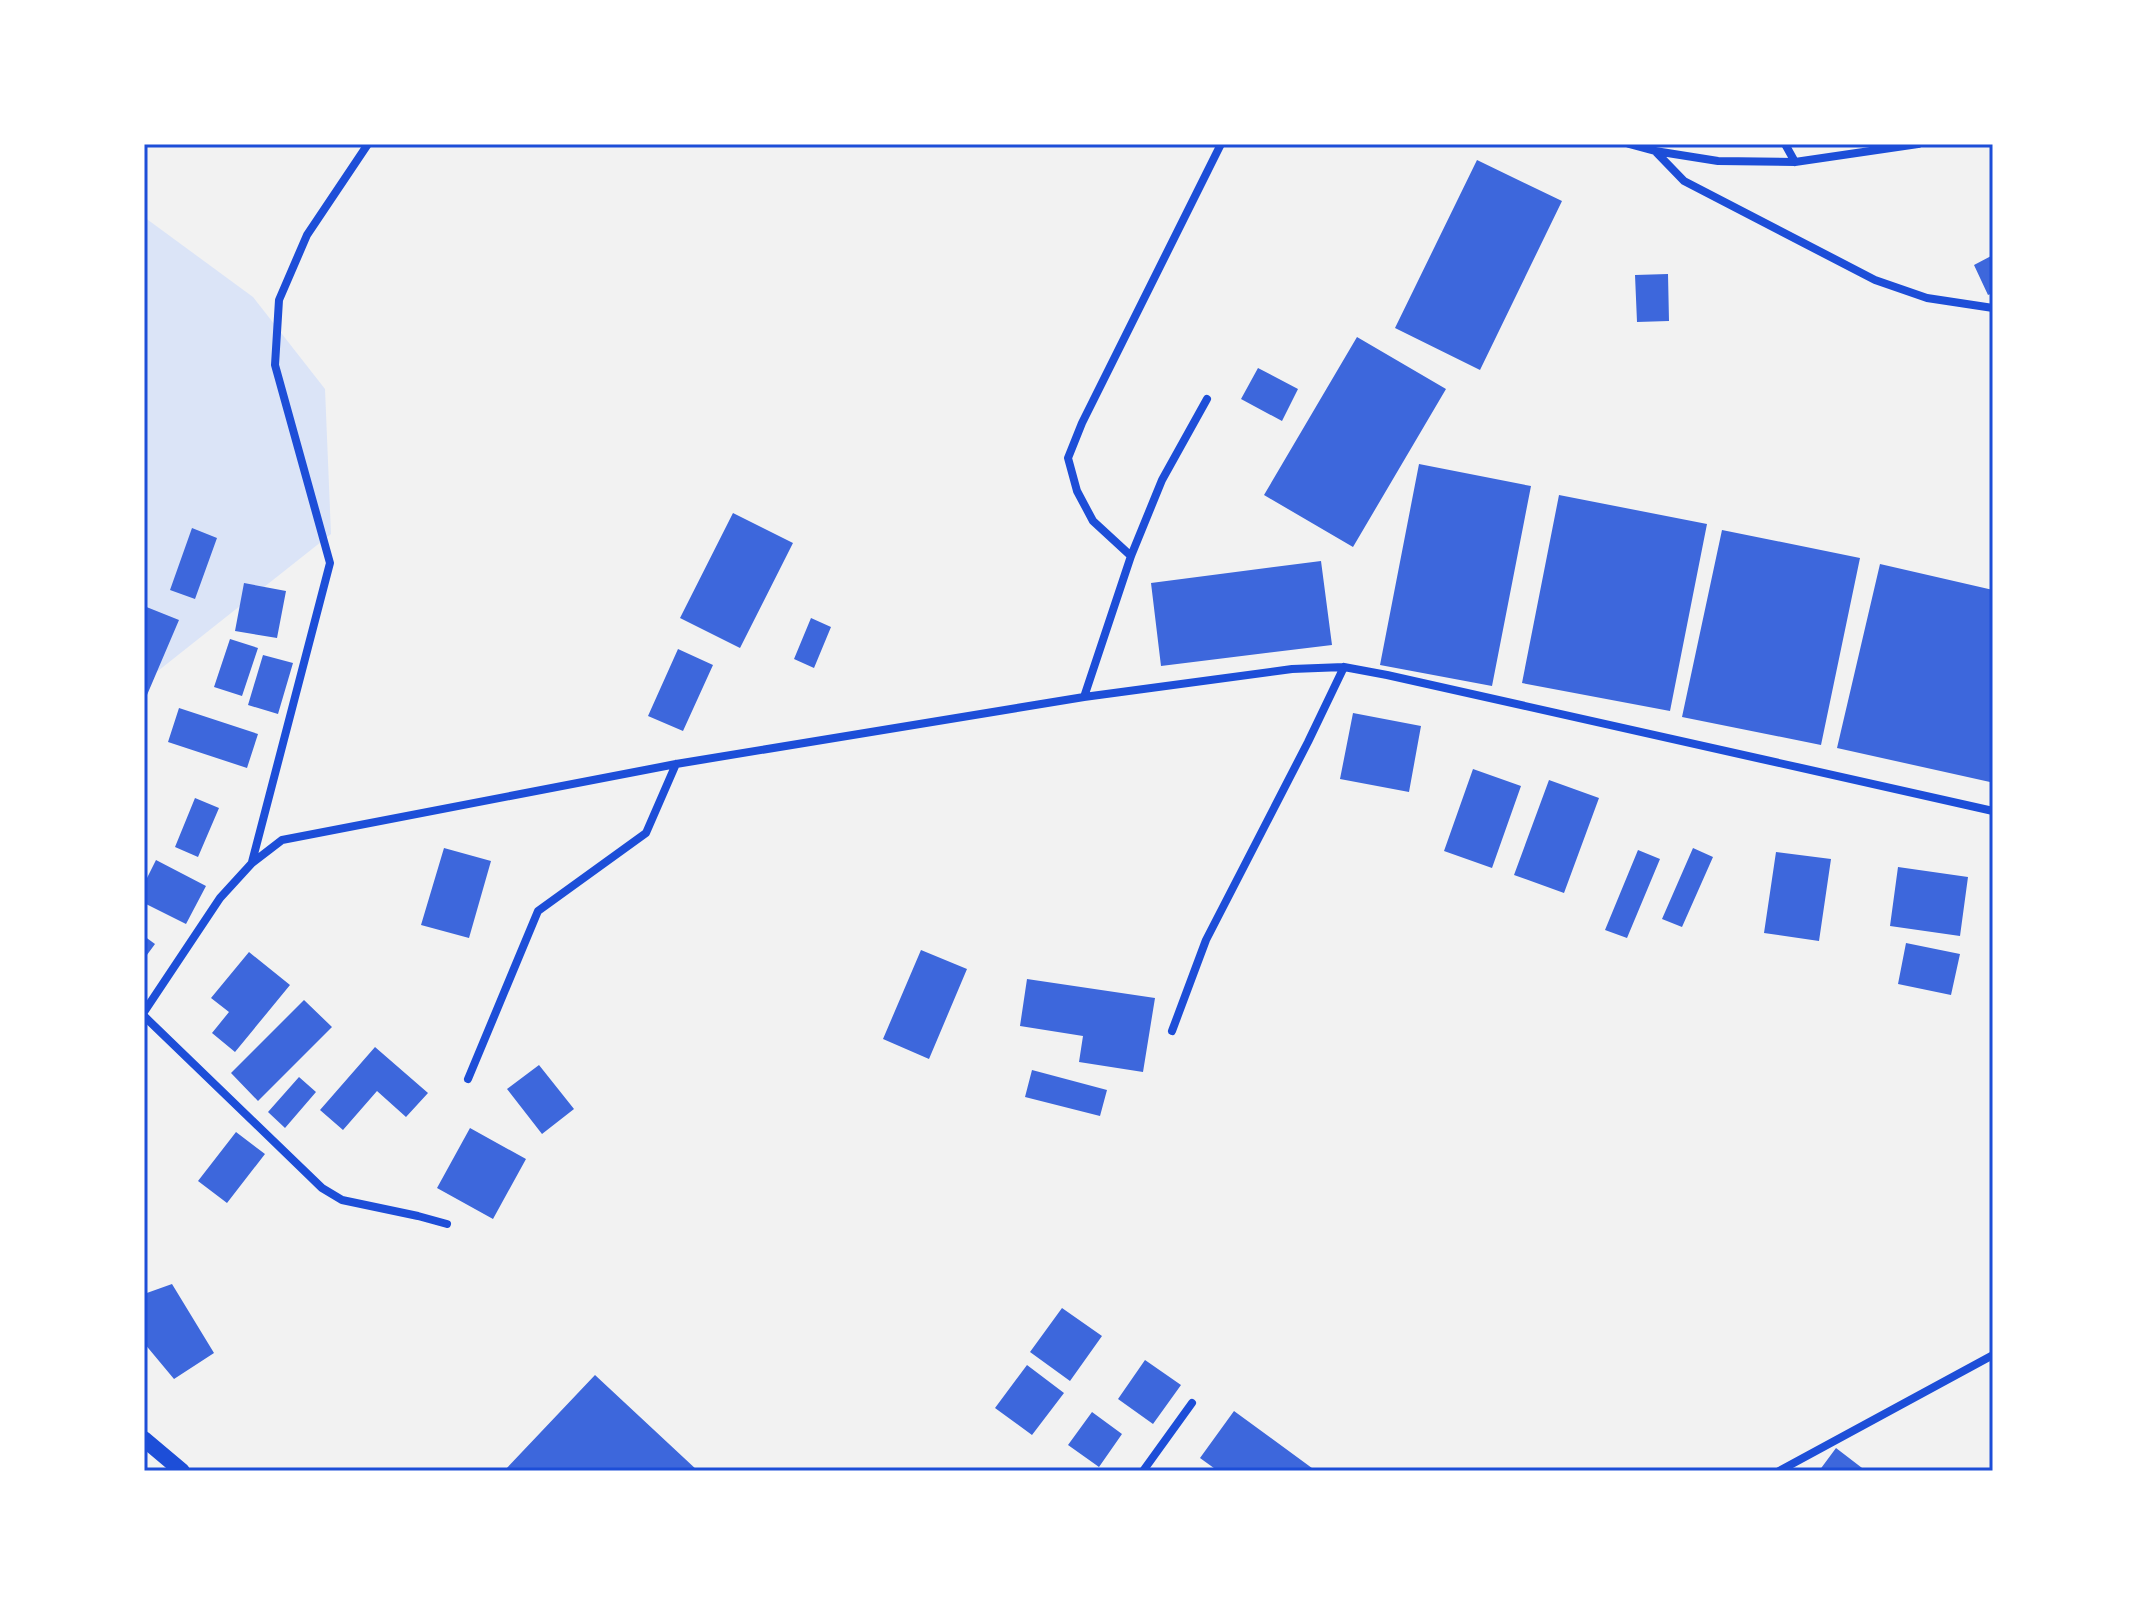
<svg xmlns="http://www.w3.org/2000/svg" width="2137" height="1615" font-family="'PT Sans',sans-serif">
<rect width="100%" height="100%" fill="#f2f2f2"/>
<path fill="#dbe4f7" d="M144,217L253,297L325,389L331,534L144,682Z"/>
<path fill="#3d67dc" d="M1477,160L1562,201L1480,370L1395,328Z
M1993,255V293L1988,295L1974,265Z
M1668,274L1669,321L1637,322L1635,275Z
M1357,337L1446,389L1353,547L1264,495Z
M1258,368L1298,389L1282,421L1241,399Z
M1419,464L1531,486L1492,686L1380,665Z
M1559,495L1707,524L1670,711L1522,683Z
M733,513L793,543L740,648L680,618Z
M192,528L217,538L195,599L170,590Z
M1722,530L1860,558L1821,745L1682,717Z
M1321,561L1332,645L1161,666L1151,583Z
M1880,564L1993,590V768L1990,782L1837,748Z
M244,583L286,591L277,638L235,631Z
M144,606L179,620L144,702Z
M811,618L831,627L814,668L794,659Z
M230,639L258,648L242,696L214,687Z
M678,649L713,665L683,731L648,716Z
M263,655L293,663L278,714L248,705Z
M179,708L258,734L247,768L168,742Z
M1353,713L1421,726L1409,792L1340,779Z
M1473,769L1521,786L1492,868L1444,851Z
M1549,780L1599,798L1564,893L1514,875Z
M195,798L219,808L198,857L175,847Z
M444,848L491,861L469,938L421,925Z
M1693,848L1713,857L1682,927L1662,919Z
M1638,850L1660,859L1627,938L1605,930Z
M1776,852L1831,859L1819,941L1764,933Z
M156,860L206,886L186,924L144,903V884Z
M1898,867L1968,877L1960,936L1890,926Z
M144,936L155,944L144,959Z
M1906,943L1960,954L1951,995L1898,984Z
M921,950L967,969L929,1059L883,1039Z
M249,952L290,985L235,1052L212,1033L229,1012L211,998Z
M1027,979L1155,998L1143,1072L1079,1062L1083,1036L1020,1026Z
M304,1000L332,1027L258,1101L231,1073Z
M375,1047L428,1093L406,1117L377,1091L343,1130L320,1110Z
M539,1065L574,1109L542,1134L507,1089Z
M1032,1070L1107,1090L1100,1116L1025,1097Z
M299,1077L316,1092L285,1128L268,1112Z
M470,1128L526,1159L493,1219L437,1188Z
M236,1132L265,1154L227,1203L198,1181Z
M172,1284L214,1353L174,1379L144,1343V1294Z
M1062,1308L1102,1336L1070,1381L1030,1352Z
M1145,1360L1181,1385L1153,1424L1118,1399Z
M1027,1365L1064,1393L1032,1435L995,1408Z
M595,1375L698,1471H504Z
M1234,1411L1316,1471H1218L1200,1458Z
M1092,1412L1122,1434L1099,1467L1068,1445Z
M1836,1448L1866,1471H1819Z"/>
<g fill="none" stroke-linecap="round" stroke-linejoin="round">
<path stroke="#1d4ed8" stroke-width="8" d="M1629,144L1655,151L1718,161L1795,162L1918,144
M1785,144L1795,162
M1655,151L1684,181L1875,280L1927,298L1993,308
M1131,556L1093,521L1077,491L1068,458L1082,423L1221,144
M1084,697L1131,556L1162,480L1207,399
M252,862L330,563L275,365L279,300L307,235L368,144
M144,1012L220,898L252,863L282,840L676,764L1084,697L1292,669L1344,667L1387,675L1993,811
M144,1016L322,1188L342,1200L418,1216L447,1224
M1172,1031L1206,940L1308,742L1344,667
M468,1079L538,911L646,833L676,764
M1143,1471L1192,1403
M1779,1471L1993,1355"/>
<path stroke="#1d4ed8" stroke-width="16" d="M144,1439L182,1471"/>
</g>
<rect width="2137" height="1615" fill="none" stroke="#ffffff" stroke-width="292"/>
<rect x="146" y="146" width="1845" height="1323" fill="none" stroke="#1d4ed8" stroke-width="3"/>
</svg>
